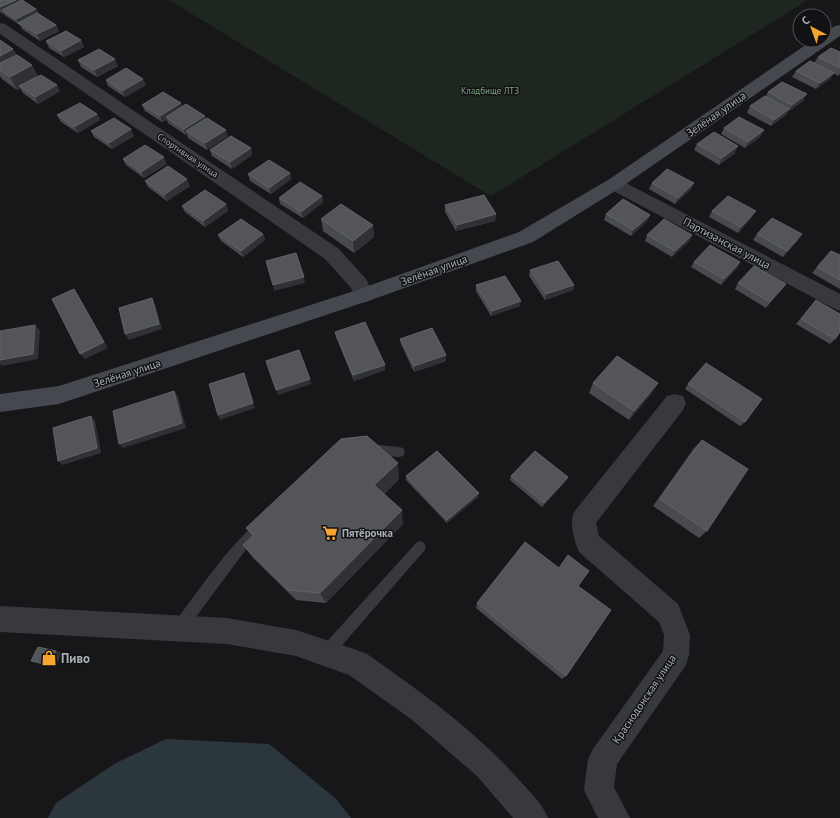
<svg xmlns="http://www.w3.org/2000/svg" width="840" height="818" font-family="'PT Sans',sans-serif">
<rect width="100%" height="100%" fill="#171719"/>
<path fill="#1e271f" d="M169,0H808L491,196Z"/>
<path fill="#2c373d" d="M166,739L269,744L335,798L351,818H48L56,803L116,763Z"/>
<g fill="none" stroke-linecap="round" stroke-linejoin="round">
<path fill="#37393e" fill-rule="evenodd" d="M369,444L399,447L403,448L405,452L403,456L399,457L369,454L365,453L363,449L365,445Z
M263,520L267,522L269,526L267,530L247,548L184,633L179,635L174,633L172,628L174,623C192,600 240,529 263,520Z
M420,541L424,543L426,547L424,551L331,658L326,660L321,658L319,653L321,648L416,543Z"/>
<path fill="#37393e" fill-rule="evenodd" d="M0,23L5,24L339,249L366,279L374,295L371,300L364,303L357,300L351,288L325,259L0,34Z
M614,178L620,180L840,294V311L833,308L608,188L605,184L608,180Z
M675,394L683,396L686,403L683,410L596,523L599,536L678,604L690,635L689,655L686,665L617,764L614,787L630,818H598L584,790L588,759L593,749L663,651L664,635L659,622L579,552C574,539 569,524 574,512L667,396Z
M0,606L227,618L296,630L357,650L367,654C421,692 475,730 519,780C530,792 542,803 548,818H513L477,776L411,719L349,675L296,656L227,644L0,632Z"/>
<path fill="#45484e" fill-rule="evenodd" d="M840,25V36L620,188L533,242L371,300L59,404L0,412V394L59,386L357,290L519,232L608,180L813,40H824V33L835,26Z"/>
</g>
<path fill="#484a4e" d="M0,0H20L21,1L36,9L39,14L56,25L59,31L40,41L22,29L20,25L6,16L4,14H3L0,12Z
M0,40L17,55L38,76L60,91L38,104L23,93L20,88L17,90L2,79L0,76Z
M81,40L84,47L64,57L49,48L46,41Z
M840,52V74L838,76L833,73L830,79L816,89L792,77L796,71L814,63L818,57Z
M78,60L118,66L97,77L81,67Z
M106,80L146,85L125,97L108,86Z
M768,92L803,101L789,111H788L786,115L771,126L747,113L750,106L766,96Z
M142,105L182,107L206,119L228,136L207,150L188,138L187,134L186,135L168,123L167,120L162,122L145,111Z
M97,114L100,120L78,133L61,122L57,115Z
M724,128L764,130L760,137L745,148L721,134Z
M91,131L134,136L112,149L94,137Z
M697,144L735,153L719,165L694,150Z
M251,148L252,155L232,169L212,156L210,150Z
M123,159L167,164L144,178L126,165Z
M290,173L291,179L271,194L250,181L248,174Z
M145,181L190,186L167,201L148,187Z
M652,183L691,189L675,204L649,189Z
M322,196L323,202L303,218L280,204L279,198Z
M226,204L228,211L205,227L185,212L182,206Z
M445,205L496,214L495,221L456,231L445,212Z
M712,211L752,217L738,233L709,217Z
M606,214L650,215L647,221L631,236L604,220Z
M321,219L373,225L374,237L354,253L323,231Z
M263,234L265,240L243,257L221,241L218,235Z
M757,234L798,240L783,257L753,240Z
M647,235H692L689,241L672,257L645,241Z
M840,255V289L812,273L817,267Z
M694,262H740L737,268L721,285L691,267Z
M530,270L574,285L573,290L545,300L529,276Z
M738,283L781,289L766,308L735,289Z
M476,285L520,306L491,316L476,291Z
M816,300L835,339L830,344L796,324Z
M335,332L385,370L354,381L336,337Z
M400,339L446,355V361L414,372L401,344Z
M593,383L652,393L629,420L589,393Z
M688,384L745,422L740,426L685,389Z
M702,440L707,531L699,538L653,506L694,448Z
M406,476L478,497L447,523L406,480Z
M511,476L568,477L566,481L542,507L510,480Z
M399,479L384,494L403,524L326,603L296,600L253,558L243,545L252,536L246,528Z
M578,586L566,676L562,679L476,608L477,603Z"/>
<path fill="#303134" d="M16,0H20L23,5L2,10L4,14H3L0,9V7Z
M36,9L40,15L18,23L19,25L16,19Z
M56,25L59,31L40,41L37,34Z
M81,40L84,47L64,57L61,51Z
M13,49L17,55L0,64V56Z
M115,59L118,66L97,77L94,70Z
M32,65L39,78L19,86L20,88L17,90L10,77Z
M834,73L830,79L816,89L820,83Z
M143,79L146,85L125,97L122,91Z
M57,85L60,91L38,104L35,97Z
M807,94L803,101L789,111L792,105Z
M181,103L183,110L166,117L167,120L162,122L160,116Z
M789,109L786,115L771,126L774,120Z
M97,114L100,120L78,133L74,127Z
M205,116L207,122L186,131L187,134L186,135L184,129Z
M131,129L134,136L112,149L109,143Z
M226,130L228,136L207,150L205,143Z
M764,130L760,137L745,148L748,142Z
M738,146L735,153L719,165L722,158Z
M251,148L252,155L232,169L230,162Z
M164,157L167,164L144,178L141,172Z
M290,173L291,179L271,194L269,188Z
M187,179L190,186L167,201L164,195Z
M694,183L691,189L675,204L678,198Z
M322,196L323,202L303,218L301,212Z
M226,204L228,211L205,227L203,221Z
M756,211L752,217L738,233L741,227Z
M496,214L495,221L456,231L457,225Z
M650,215L647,221L631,236L633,230Z
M373,225L374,237L354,253L353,241Z
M263,234L265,240L243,257L241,251Z
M802,234L798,240L783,257L787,251Z
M692,235L689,241L672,257L675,251Z
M740,262L737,268L721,285L724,279Z
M304,277L305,283L274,291L273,285Z
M574,285L573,290L545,300L546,294Z
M74,289L78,295L108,348L85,359L80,354Z
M152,298L155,304L162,329L129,340L125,334Z
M521,301L520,306L491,316L492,311Z
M35,325L40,330L38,359L2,366L0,364V360Z
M446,355V361L414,372V366Z
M385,365V370L354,381L353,375Z
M244,373L255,408L220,420L218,415Z
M310,379L311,384L278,395L276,390Z
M658,383L652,393L629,420L634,411Z
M174,391L178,396L186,428L123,448L119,444Z
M91,416L95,420L101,453L63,465L58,461Z
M398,463L399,479L377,500L374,485Z
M568,477L566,481L542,507L544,503Z
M479,493L478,497L447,523V520Z
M402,510L403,524L326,603L320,593Z
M56,651L62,653L55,667L49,665Z"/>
<path fill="#53555a" stroke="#606368" d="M0,0H16L0,7Z
M22,0L36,9L16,19L2,10Z
M37,13L56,25L37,34L18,23Z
M66,31L81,40L61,51L46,41Z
M0,40L13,49L0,56Z
M831,48L840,52V68L818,57Z
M99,49L115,59L94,70L78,60Z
M17,55L32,65L10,77L0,70V63Z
M810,61L834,73L820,83L796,71Z
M126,68L143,79L122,91L106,80Z
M41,75L57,85L35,97L19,86Z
M782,82L807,94L792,105L768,92Z
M163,92L181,103L160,116L142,105Z
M765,96L789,109L774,120L750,106Z
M80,103L97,114L74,127L57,115Z
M186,104L205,116L184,129L166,117Z
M739,117L764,130L748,142L724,128Z
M114,118L131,129L109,143L91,131Z
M207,118L226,130L205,143L186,131Z
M714,132L738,146L722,158L697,144Z
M231,136L251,148L230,162L210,150Z
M145,145L164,157L141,172L123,159Z
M269,160L290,173L269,188L248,174Z
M168,166L187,179L164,195L145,181Z
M667,169L694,183L678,198L652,183Z
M300,182L322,196L301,212L279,198Z
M205,190L226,204L203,221L182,206Z
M484,195L496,214L457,225L445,205Z
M728,196L756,211L741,227L712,211Z
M623,199L650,215L633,230L606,214Z
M341,204L373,225L353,241L321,219Z
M772,218L802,234L787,251L757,234Z
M241,219L263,234L241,251L218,235Z
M664,219L692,235L675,251L647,235Z
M710,245L740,262L724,279L694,262Z
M831,251L840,255V280L817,267Z
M296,253L304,277L273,285L266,261Z
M558,261L574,285L546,294L530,270Z
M754,266L786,284L770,302L738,283Z
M505,276L521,301L492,311L476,285Z
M74,289L104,342L80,354L52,299Z
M152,298L159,324L125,334L119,308Z
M816,300L840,314V332L835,339L801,319Z
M365,322L385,365L353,375L335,332Z
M35,325L33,354L0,360V331Z
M432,328L446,355L414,366L400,339Z
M299,350L310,379L276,390L266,361Z
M617,356L658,383L634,411L593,383Z
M706,363L762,399L745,422L688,384Z
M244,373L253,403L218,415L209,384Z
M174,391L182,423L119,444L113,411Z
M91,416L97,448L58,461L53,428Z
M367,436L398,463L374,485L402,510L320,593L288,590L243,545L254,535L246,528L341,439Z
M702,440L748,469L707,531L660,499Z
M437,451L479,493L447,520L406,476Z
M535,451L568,477L544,503L511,476Z
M525,542L559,568L568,555L589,571L578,586L611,610L566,676L477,603Z
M38,647L56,651L49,665L31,661Z"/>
<defs>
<g id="supermarket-bare" transform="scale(1.2)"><path d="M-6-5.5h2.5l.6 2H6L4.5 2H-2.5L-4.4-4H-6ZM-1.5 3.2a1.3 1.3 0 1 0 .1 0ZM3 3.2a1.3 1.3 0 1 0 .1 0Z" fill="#f7a430" stroke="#121214" stroke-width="2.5" paint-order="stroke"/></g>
<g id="shop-bare" transform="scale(1.2)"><path d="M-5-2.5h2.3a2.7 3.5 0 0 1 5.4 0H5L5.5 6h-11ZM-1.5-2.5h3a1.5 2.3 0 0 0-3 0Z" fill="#f7a430" stroke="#121214" stroke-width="2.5" paint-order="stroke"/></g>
</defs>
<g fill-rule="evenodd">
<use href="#supermarket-bare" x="330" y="533"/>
<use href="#shop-bare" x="49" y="658"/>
</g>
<g text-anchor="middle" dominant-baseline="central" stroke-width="3" stroke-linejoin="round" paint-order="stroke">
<g font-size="9" fill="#80a57f" stroke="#121214">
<text x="490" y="90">Кладбище ЛТЗ</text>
</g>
<g font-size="9" fill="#a8afb9" stroke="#121214">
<text transform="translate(188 155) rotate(34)">Спортивная улица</text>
</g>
<g font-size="11" fill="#a8afb9" stroke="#121214">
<text transform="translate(716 114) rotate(-35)">Зелёная улица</text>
<text transform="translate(727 243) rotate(28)">Партизанская улица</text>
<text transform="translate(434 270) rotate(-20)">Зелёная улица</text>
<text transform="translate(127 373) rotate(-18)">Зелёная улица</text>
<text transform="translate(644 699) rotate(-56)">Краснодонская улица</text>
</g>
<g font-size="11" font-weight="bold" fill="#a8afb9" stroke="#121214" text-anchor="start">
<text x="342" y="533">Пятёрочка</text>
</g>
<g font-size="13" font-weight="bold" fill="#a8afb9" stroke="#121214" text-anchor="start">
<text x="61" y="658">Пиво</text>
</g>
</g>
<g transform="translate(812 28) rotate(319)"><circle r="19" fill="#121214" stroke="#4e5156"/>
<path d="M0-3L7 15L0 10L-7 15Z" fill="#f7a430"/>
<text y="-6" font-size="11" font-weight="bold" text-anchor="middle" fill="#a8afb9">С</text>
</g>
</svg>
